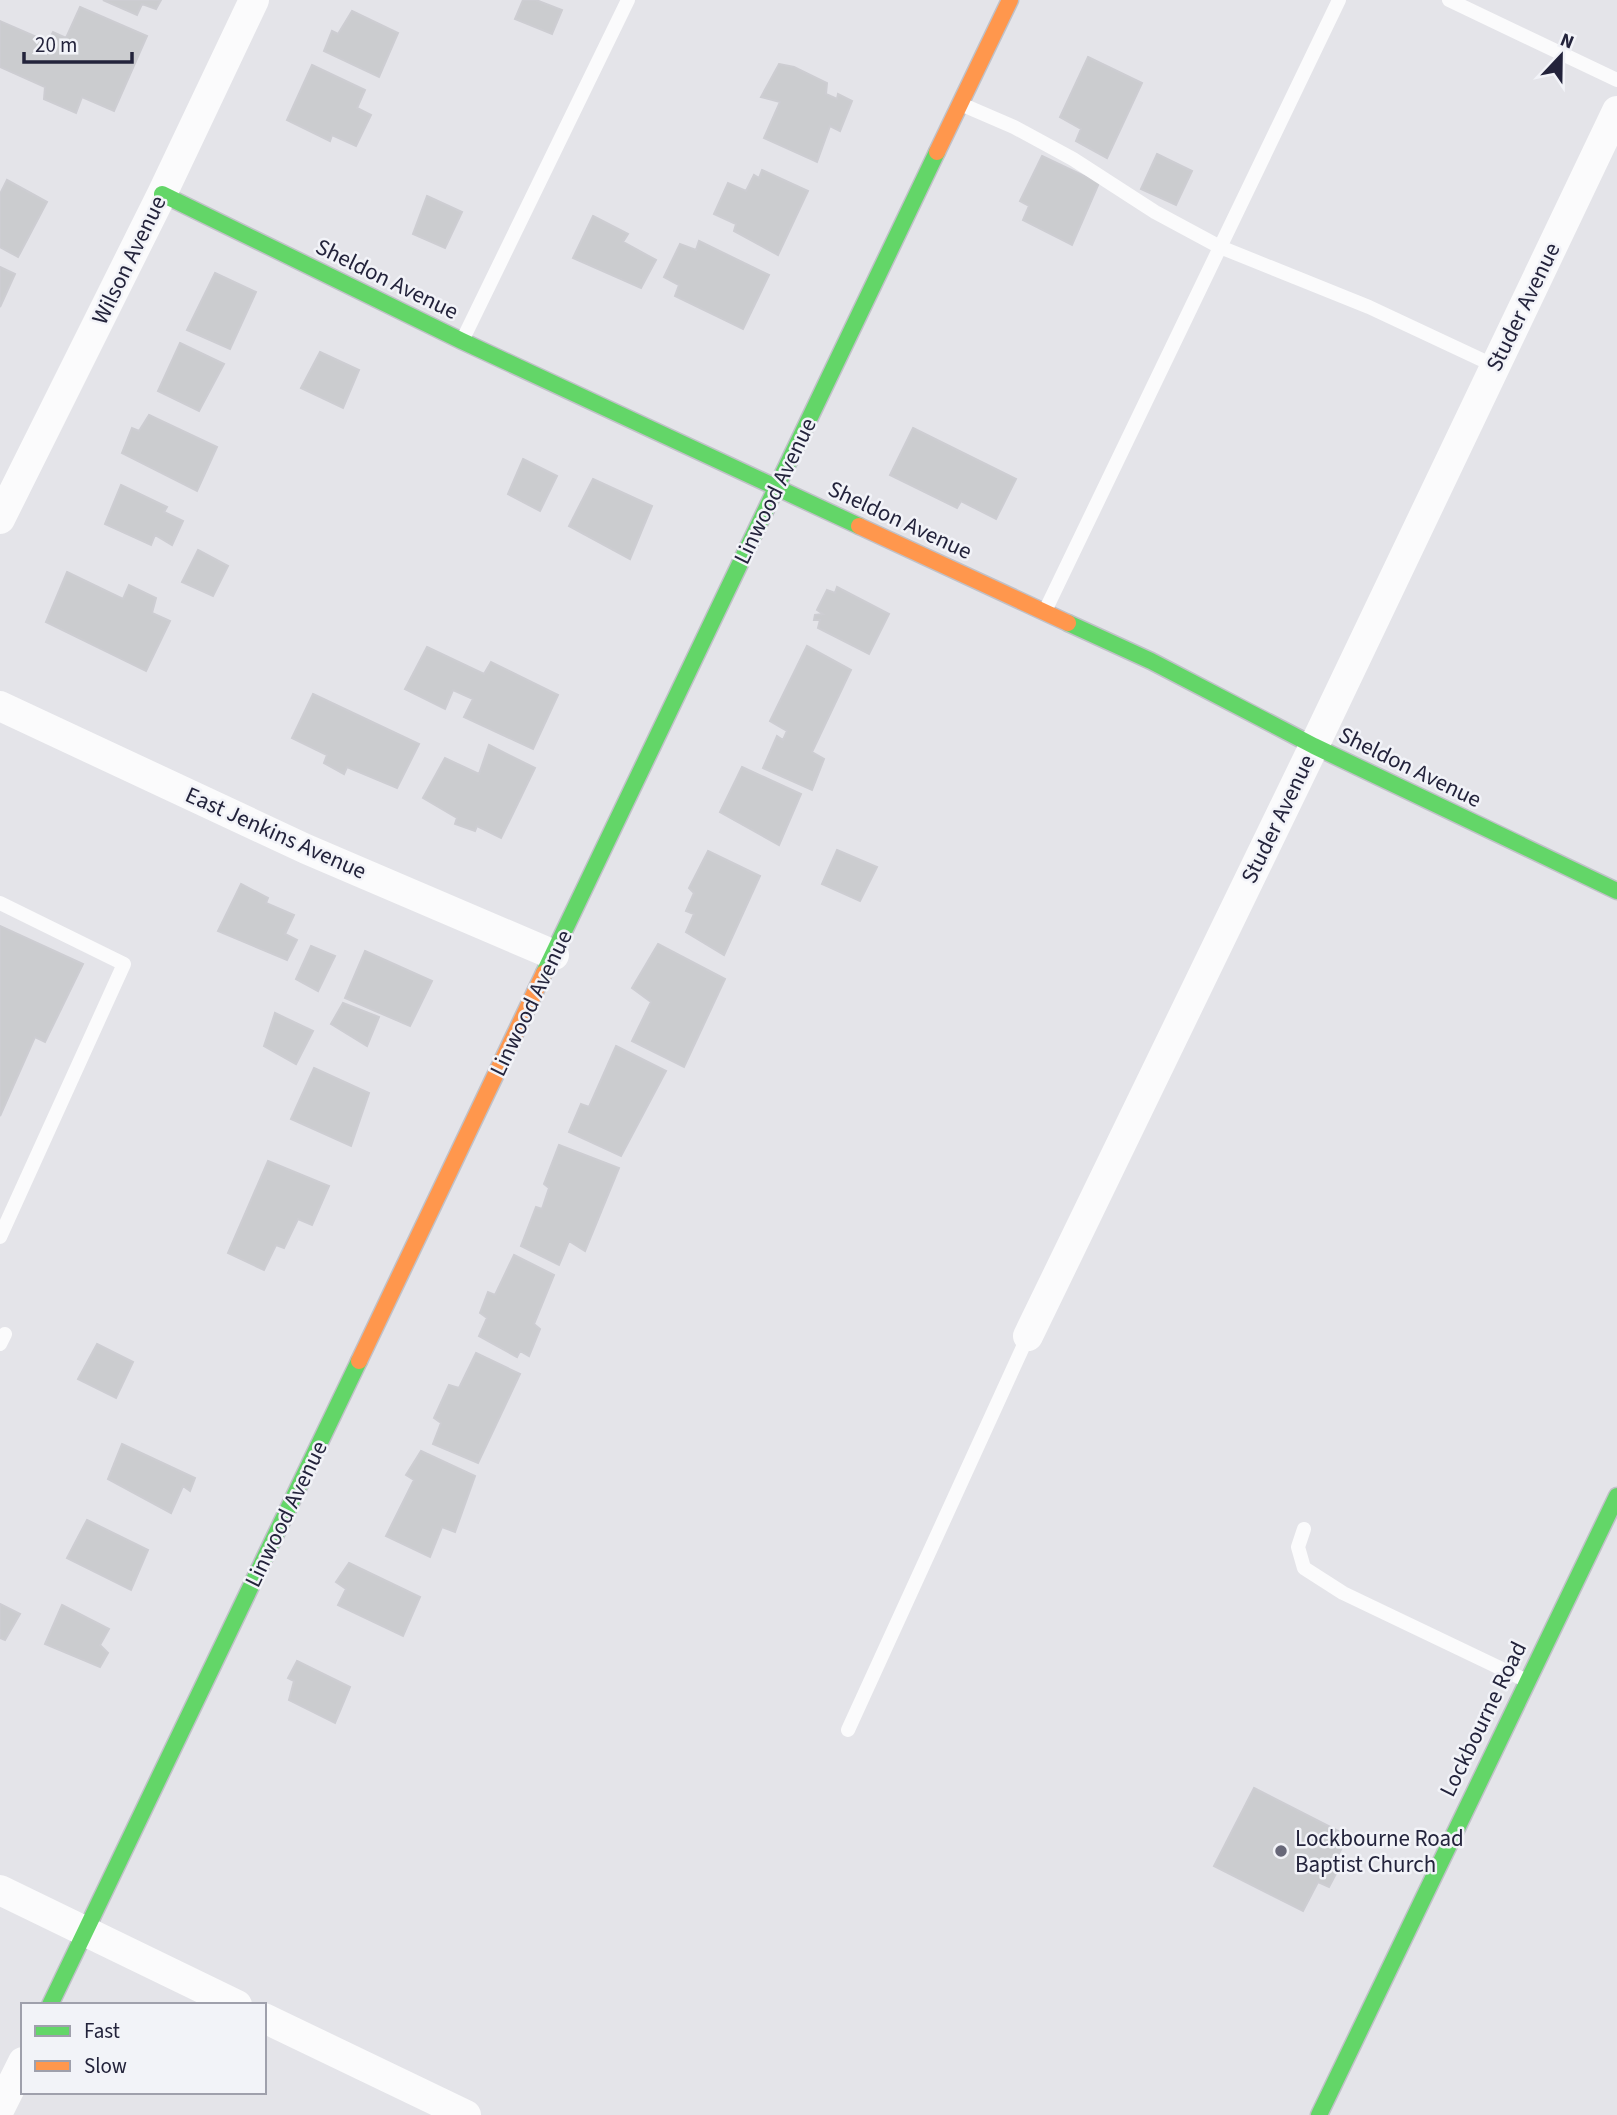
<svg xmlns="http://www.w3.org/2000/svg" width="1617" height="2115" font-family="'Source Sans 3',sans-serif">
<rect width="100%" height="100%" fill="#e4e4e9"/>
<path fill="#cbcccf" stroke="#cdcdd2" stroke-width="2" d="M103,0H161L156,9L142,4L137,15Z
M523,0H536L562,10L552,34L515,19Z
M80,7L147,36L114,111L82,97L76,113L44,99L45,87L0,67V21L48,42L53,32L66,38Z
M352,11L398,33L379,77L324,51L332,31L338,34Z
M1088,57L1142,83L1107,158L1076,141L1081,129L1060,117Z
M779,64L794,67L827,83L826,94L837,99L838,94L852,101L840,131L830,126L817,162L764,138L780,102L761,97Z
M312,65L365,90L357,108L371,115L356,146L332,135L330,141L287,120Z
M1157,154L1192,171L1176,205L1141,189Z
M1042,156L1099,183L1072,245L1023,220L1029,206L1020,201Z
M762,170L808,191L778,255L734,231L736,224L714,214L728,183L746,191L754,175L759,178Z
M7,180L47,202L18,257L0,247V194Z
M427,196L462,212L445,248L413,234Z
M593,216L628,234L623,242L656,260L641,288L573,258Z
M699,241L769,275L743,329L675,296L679,285L664,277L680,244L696,250Z
M0,267L15,274L0,307Z
M215,273L256,292L230,349L187,330Z
M180,343L224,364L199,411L158,391Z
M320,352L359,370L343,408L301,388Z
M149,415L217,447L197,491L122,453L132,428L139,431Z
M913,428L1016,479L996,519L961,501L957,508L890,475Z
M523,459L557,476L540,511L508,494Z
M593,479L652,506L630,559L569,526Z
M121,485L167,507L164,512L183,521L172,545L155,535L151,545L105,524Z
M198,550L228,566L213,596L182,582Z
M67,572L123,599L129,585L156,598L152,613L170,621L146,671L46,622Z
M837,587L889,614L869,654L818,628L820,620H814L815,615L823,614L817,610L827,590L835,593Z
M807,646L851,670L812,752L824,759L812,790L763,768L777,736L783,740L787,731L770,721Z
M427,647L484,674L491,662L558,695L533,749L464,717L473,699L453,690L445,709L405,689Z
M313,694L419,744L397,788L347,767L344,774L324,763L327,755L292,738Z
M489,745L535,768L501,838L477,826L475,831L455,824L457,818L423,798L445,758L479,774Z
M742,767L801,794L779,845L720,812Z
M837,850L877,867L860,901L822,884Z
M708,851L760,876L724,955L686,932L694,914L686,911L694,893L689,888Z
M241,884L268,898L266,903L294,915L285,934L297,940L287,960L218,931Z
M0,926L83,964L45,1042L35,1037L0,1116Z
M658,944L725,979L684,1067L632,1041L651,1002L632,988Z
M311,946L335,956L318,991L296,979Z
M365,951L432,981L410,1026L345,998Z
M343,1003L379,1017L367,1046L331,1024Z
M275,1013L313,1031L296,1064L264,1046Z
M275,1013L313,1031L296,1064L264,1046Z
M616,1046L666,1071L621,1156L569,1132L581,1104L589,1107Z
M314,1068L369,1093L351,1146L291,1119Z
M559,1145L619,1168L585,1251L569,1241L559,1265L521,1246L536,1207L542,1209L549,1188L544,1184Z
M268,1161L329,1186L312,1225L298,1219L284,1248L276,1245L264,1270L228,1253Z
M514,1255L554,1275L534,1324L540,1329L529,1356L520,1351L517,1357L479,1336L487,1318L480,1313L488,1292L495,1295Z
M97,1344L133,1362L116,1398L78,1379Z
M476,1353L520,1374L478,1463L433,1444L441,1423L434,1418L449,1385L459,1388Z
M122,1444L195,1478L190,1491L183,1486L171,1513L108,1479Z
M421,1451L475,1476L455,1532L442,1527L430,1557L386,1536L414,1480L406,1475Z
M87,1520L148,1550L131,1590L67,1558Z
M349,1563L420,1597L403,1636L338,1605L346,1589L336,1582Z
M0,1604L20,1614L5,1640L0,1638Z
M62,1605L109,1629L100,1645L108,1653L100,1667L45,1644Z
M297,1661L350,1687L335,1723L289,1700L294,1681L288,1678Z
M1254,1788L1348,1836L1332,1867L1338,1870L1329,1887L1318,1882L1303,1911L1214,1866Z"/>
<g fill="none" stroke-linecap="round" stroke-linejoin="round">
<g stroke="#c0c1c8" stroke-width="19">
<path id="fast" d="M162,194L462,341L859,526
M1068,623L1151,661L1314,746L1617,891
M544,973L937,152
M50,2005L359,1361
M1319,2115L1617,1496"/>
</g>
<g stroke="#c0c1c8" stroke-width="19">
<path id="slow" d="M937,152L1010,0
M859,526L1068,623
M359,1361L544,973"/>
</g>
<path stroke="#fbfbfc" stroke-width="14" d="M1449,0L1617,80
M963,105L1014,127L1073,159L1155,212L1220,247L1369,307L1495,366
M463,339L628,0
M1045,611L1339,0
M0,903L124,964L0,1237
M0,1344L5,1334
M1304,1529L1298,1547L1304,1568L1343,1593L1525,1680
M848,1730L1028,1336"/>
<path stroke="#fbfbfc" stroke-width="30" d="M0,519L162,194L254,0
M0,706L306,849L554,955
M1028,1336L1314,746L1617,111
M0,1890L237,2005
M264,2018L466,2115
M0,2108L23,2062"/>
<use href="#fast" stroke="#63d668" stroke-width="16"/>
<use href="#slow" stroke="#ff974d" stroke-width="16"/>
</g>
<circle fill="#676778" stroke="#f2f3f8" stroke-width="2.5" cx="1281" cy="1851" r="7"/>
<g text-anchor="middle" dominant-baseline="central" stroke-width="5" stroke-linejoin="round" paint-order="stroke">
<g font-size="23" fill="#23233b" stroke="#f2f3f8">
<text transform="translate(129 260) rotate(-64)">Wilson Avenue</text>
<text transform="translate(387 279) rotate(26)">Sheldon Avenue</text>
<text transform="translate(1523 307) rotate(-64)">Studer Avenue</text>
<text transform="translate(775 491) rotate(-64)">Linwood Avenue</text>
<text transform="translate(900 520) rotate(25)">Sheldon Avenue</text>
<text transform="translate(1410 767) rotate(26)">Sheldon Avenue</text>
<text transform="translate(1278 819) rotate(-64)">Studer Avenue</text>
<text transform="translate(276 833) rotate(24)">East Jenkins Avenue</text>
<text transform="translate(531 1003) rotate(-64)">Linwood Avenue</text>
<text transform="translate(286 1514) rotate(-64)">Linwood Avenue</text>
<text transform="translate(1483 1719) rotate(-64)">Lockbourne Road</text>
</g>
<g font-size="23" fill="#23233b" stroke="#f2f3f8" text-anchor="start">
<text x="1295" y="1838">Lockbourne Road<tspan x="1295" dy="26">Baptist Church</tspan></text>
</g>
</g>
<rect x="21" y="2003" width="245" height="91" fill="#f2f3f8" stroke="#9fa0ac" stroke-width="2"/>
<rect x="35" y="2026" width="35" height="10" fill="#63d668" stroke="#9fa0ac" stroke-width="2"/>
<text x="84" y="2038" font-size="21" fill="#23233b">Fast</text>
<rect x="35" y="2061" width="35" height="10" fill="#ff974d" stroke="#9fa0ac" stroke-width="2"/>
<text x="84" y="2073" font-size="21" fill="#23233b">Slow</text>
<g transform="translate(1561 56) rotate(22)" stroke="#f2f3f8" stroke-width="5" paint-order="stroke">
<path d="M0-5L12 26L0 18L-12 26Z" fill="#23233b"/>
<text y="-10" font-size="19" font-weight="bold" text-anchor="middle" fill="#23233b">N</text>
</g>
<path d="M24 52v10h108v-10" fill="none" stroke="#23233b" stroke-width="3.5"/>
<text x="35" y="52" font-size="21" fill="#23233b" stroke="#f2f3f8" stroke-width="5" paint-order="stroke">20 m</text>
</svg>
